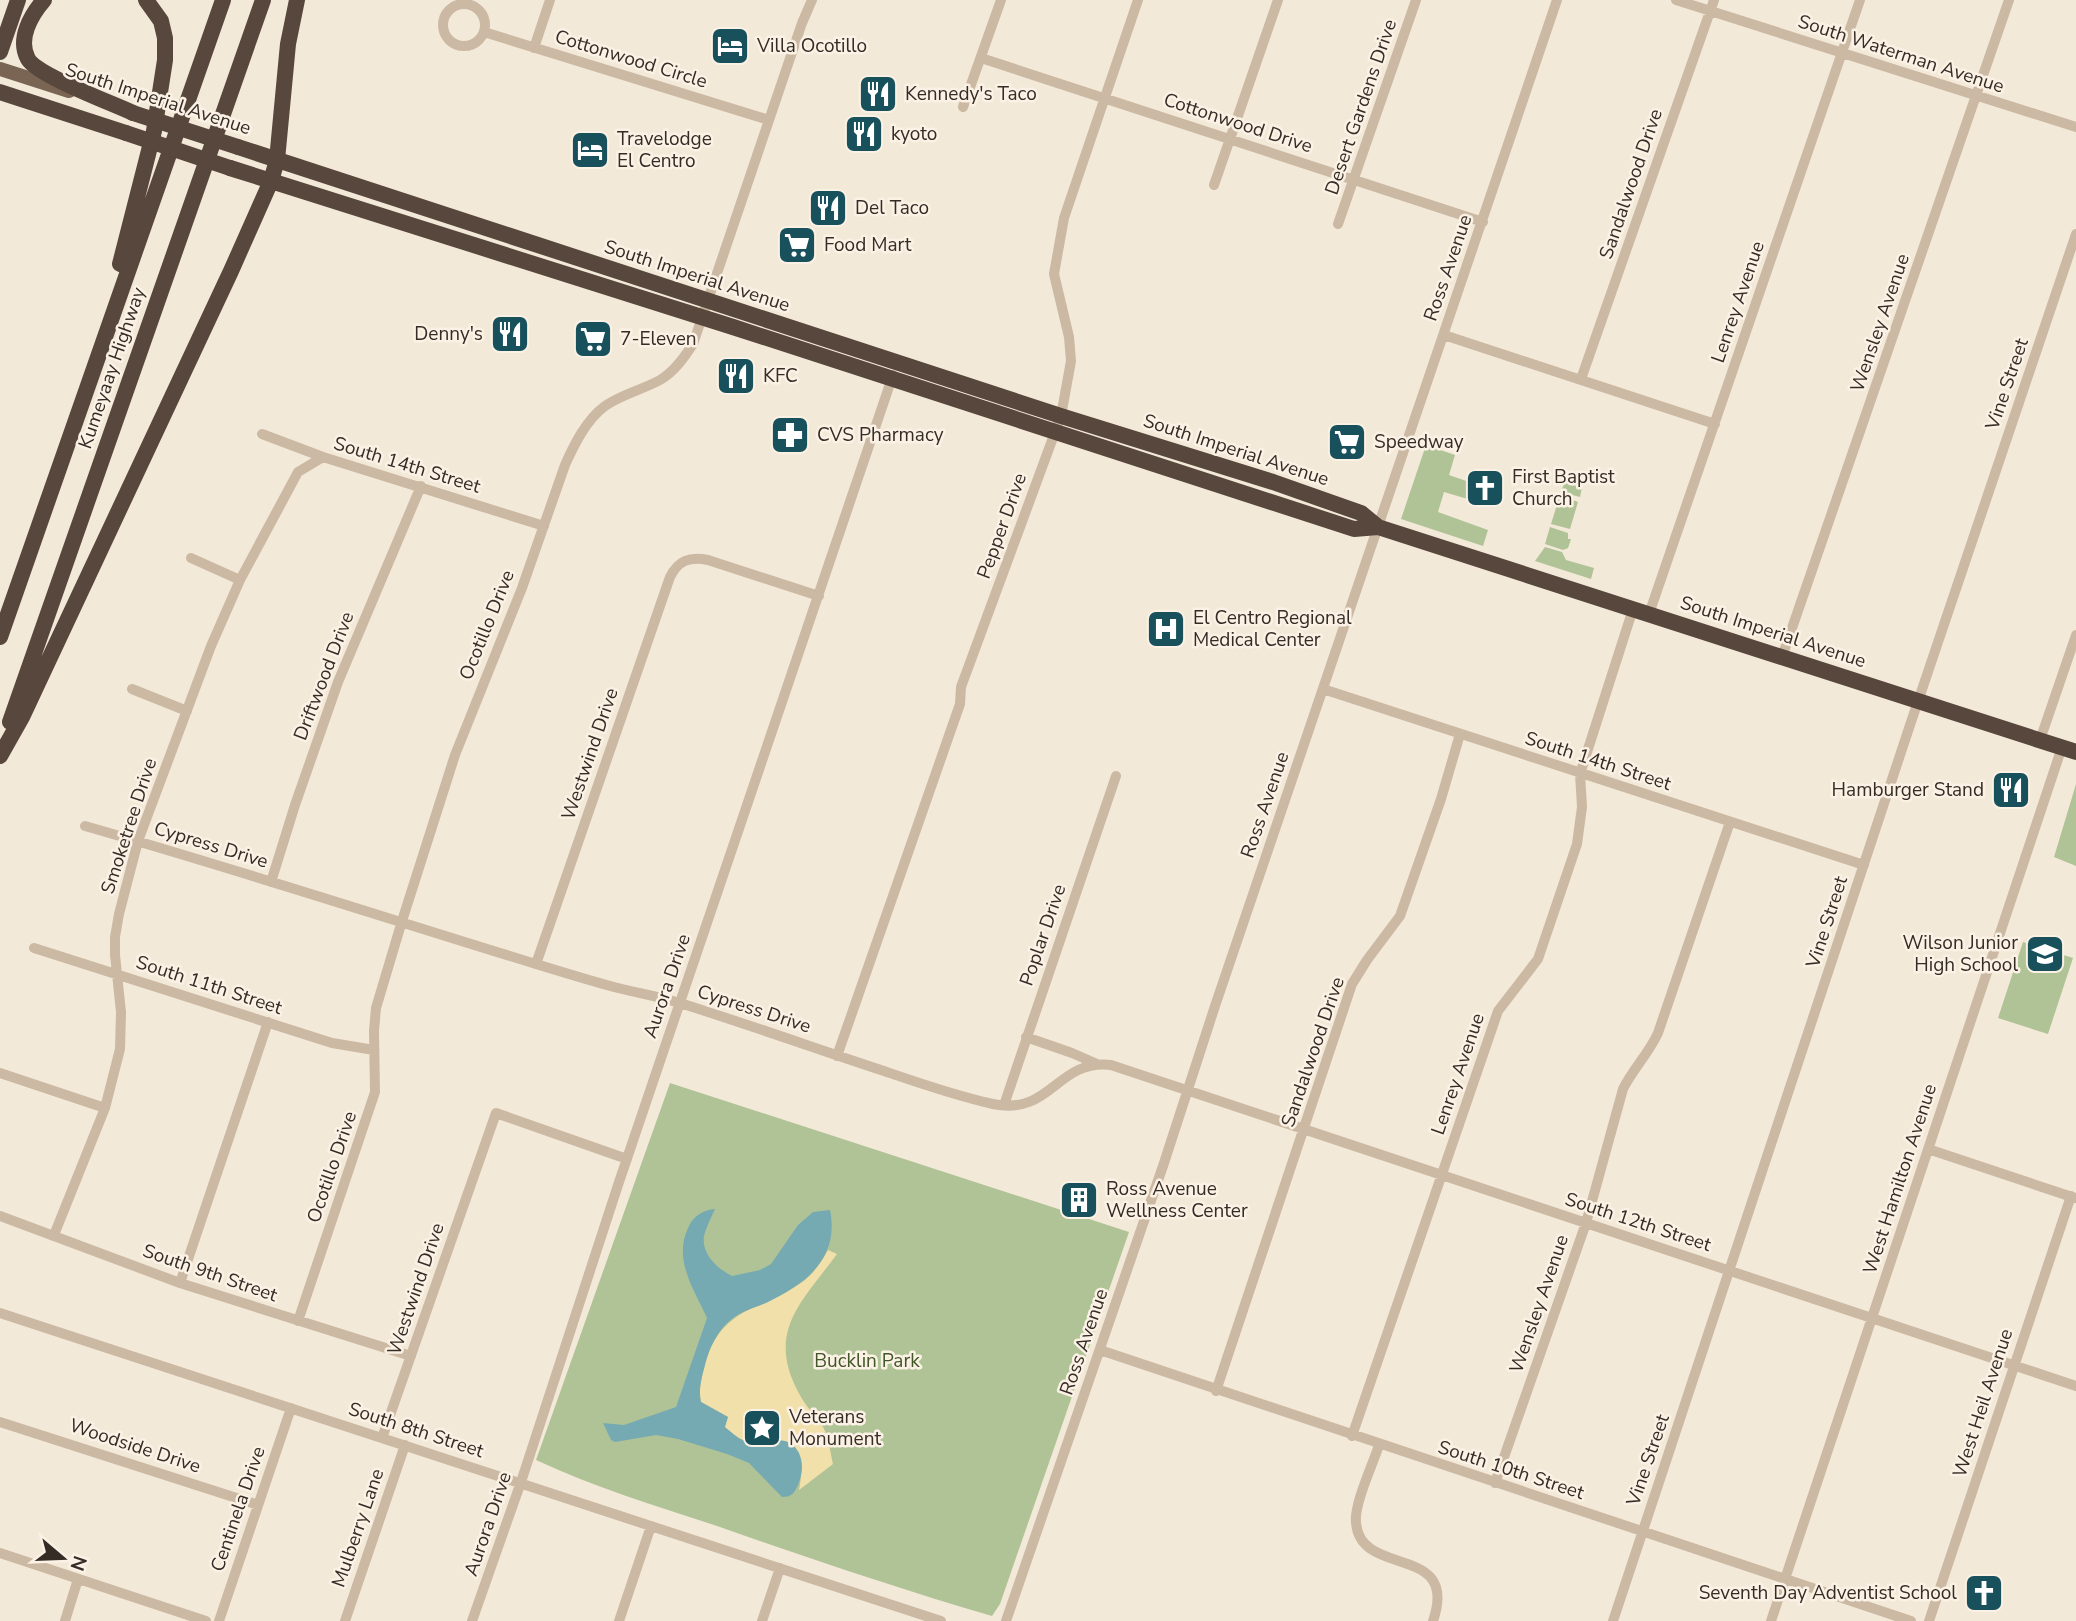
<svg xmlns="http://www.w3.org/2000/svg" width="2076" height="1621" font-family="'Nunito Sans',sans-serif">
<rect width="100%" height="100%" fill="#f3e9d8"/>
<path fill="#b0c397" d="M1426,445L1455,455L1449,475L1475,484L1471,500L1444,492L1438,512L1488,530L1483,546L1401,519Z
M1565,481L1582,487L1580,497L1561,492Z
M1560,495L1578,502L1570,529L1551,524Z
M1550,527L1568,533V539H1571L1568,548L1563,550L1545,544Z
M1545,547L1562,552L1566,560L1594,568L1591,579L1535,561Z
M2076,784V866L2054,857Z
M2023,942L2073,958L2048,1034L1998,1018Z
M670,1083L1129,1232L1000,1604L992,1616C900,1589 808,1558 717,1526C656,1506 594,1487 536,1460Z"/>
<path fill="#f2e0ab" d="M828,1250L837,1254C801,1303 764,1333 801,1397C807,1408 817,1417 823,1427C829,1437 830,1452 833,1464L799,1490C805,1459 801,1438 764,1440C758,1440 748,1442 742,1440C736,1437 730,1431 724,1427L728,1417L701,1402C698,1390 702,1376 705,1364C721,1307 759,1311 801,1283C813,1275 821,1262 828,1250Z"/>
<path fill="#75aab2" d="M715,1209C711,1218 706,1227 704,1236C701,1254 718,1269 732,1276L760,1270L771,1264L798,1225L813,1212L830,1210C840,1259 805,1284 766,1303C754,1308 742,1311 732,1319C718,1329 709,1348 705,1365C702,1376 698,1390 701,1402L728,1417L725,1427C730,1431 737,1438 743,1440C762,1448 786,1429 799,1453C804,1465 802,1474 798,1485C794,1494 791,1497 782,1497L749,1463L727,1454L678,1439L656,1435L615,1442L611,1440L603,1423L624,1425L676,1407L707,1318C694,1289 673,1260 688,1228C693,1216 703,1210 715,1209Z"/>
<g fill="none" stroke-linecap="round" stroke-linejoin="round">
<path stroke="#ccb9a3" stroke-width="10" d="M1676,0L2076,127
M443 25a21 21 0 1 1 42 0a21 21 0 1 1-42 0Z
M484,32L769,120
M534,48L550,0
M981,58L1483,222
M963,107L1001,0
M1214,185L1278,0
M1338,224L1416,0
M1444,335L1715,424
M1581,379L1714,0
M262,434L323,457L544,526
M191,558L240,580
M1649,614L1860,0
M1782,657L2009,0
M132,689L187,711
M1323,689L1864,865
M2040,740L2076,635
M85,826C236,869 386,918 536,964C562,972 588,980 614,987C637,993 661,997 683,1004C750,1025 817,1049 884,1071C919,1083 956,1096 993,1104C1052,1116 1056,1059 1111,1065L2076,1386
M271,882L295,805L338,682L421,486
M34,948L332,1043L374,1050
M536,964L670,577C678,561 689,556 708,560L819,596
M1026,1037L1072,1053L1097,1064
M837,1056L960,704L961,687L1061,416L1071,361L1069,337L1054,274L1064,218L1138,0
M0,1073L105,1108
M1004,1105L1116,776
M1928,1149L2075,1198
M0,1216L180,1283L411,1356
M54,1235L105,1108L120,1049L121,1012L115,955V937L119,914L138,841L211,646L240,580L298,472L323,457
M180,1283L268,1022
M0,1313L941,1621
M298,1321L375,1092L374,1031L376,1008L402,921L455,755L522,588L565,465C574,445 586,420 605,406C622,394 642,390 660,380C674,372 684,358 693,344L802,23L812,0
M1100,1350L1911,1621
M1216,1391L1352,984L1367,960L1400,916L1441,799L1460,734
M0,1422L258,1505
M1352,1436L1498,1011L1538,959L1577,844L1582,807L1580,774L1633,609
M382,1438L496,1113L627,1159
M1379,1445C1373,1464 1354,1504 1356,1522C1359,1579 1460,1542 1433,1621
M1495,1483L1586,1223L1623,1089C1633,1069 1649,1053 1658,1033L1730,822
M0,1553L206,1621
M65,1621L78,1579
M219,1621L291,1408
M345,1621L405,1445
M472,1621L521,1482L619,1182L893,375
M619,1621L651,1526
M762,1621L780,1568
M1006,1621L1164,1163L1215,1006L1557,0
M1613,1621L1911,722L2076,234
M1771,1621L2062,747
M1929,1621L2071,1196"/>
<path stroke="#7a6555" stroke-width="14" d="M0,69L69,91"/>
<path stroke="#58473c" stroke-width="16" d="M44,0C31,15 17,39 28,59C38,76 112,103 133,113
M0,52L18,0
M0,92L126,133
M238,147L1061,416L1273,482L1361,513L1378,527L2076,752
M230,168L733,327L1354,529L1378,527
M120,264L154,131L165,60V38L161,21L146,0
M0,637L223,0
M10,722L263,0
M0,756L22,717L231,271L271,181L277,160L288,44L297,0"/>
<path stroke="#58473c" stroke-width="16" d="M133,113L238,147
M126,133L230,168"/>
</g>
<defs>
<g id="hotel-square" transform="scale(2.0125)"><rect x="-9" y="-9" width="18" height="18" rx="4" fill="#18515b" stroke="#fbf2e5"/><path d="M-6-4.5h1.5V1H6V5H4.5V3h-9V5H-6ZM-4 0a1.8 1.8 0 1 1 3.6 0ZM.5 0V-2.5h3Q6-2.5 6 0Z" fill="#fff"/></g>
<g id="restaurant-square" transform="scale(2.0125)"><rect x="-9" y="-9" width="18" height="18" rx="4" fill="#18515b" stroke="#fbf2e5"/><path d="M-5-6h1v4h1v-4h1v4h1v-4h1v5L-1.5 .5V6h-2V.5L-5-1ZM5-6V6H3V1.5H1.5Q1.5-4 5-6Z" fill="#fff"/></g>
<g id="supermarket-square" transform="scale(2.0125)"><rect x="-9" y="-9" width="18" height="18" rx="4" fill="#18515b" stroke="#fbf2e5"/><path d="M-6-5.5h2.5l.6 2H6L4.5 2H-2.5L-4.4-4H-6ZM-1.5 3.2a1.3 1.3 0 1 0 .1 0ZM3 3.2a1.3 1.3 0 1 0 .1 0Z" fill="#fff"/></g>
<g id="pharmacy-square" transform="scale(2.0125)"><rect x="-9" y="-9" width="18" height="18" rx="4" fill="#18515b" stroke="#fbf2e5"/><path d="M-2-6h4v4h4v4h-4v4h-4v-4h-4v-4h4Z" fill="#fff"/></g>
<g id="church-square" transform="scale(2.0125)"><rect x="-9" y="-9" width="18" height="18" rx="4" fill="#18515b" stroke="#fbf2e5"/><path d="M-1.2-6h2.4v3.5h3.3v2.4h-3.3V6h-2.4V-.1h-3.3v-2.4h3.3Z" fill="#fff"/></g>
<g id="hospital-square" transform="scale(2.0125)"><rect x="-9" y="-9" width="18" height="18" rx="4" fill="#18515b" stroke="#fbf2e5"/><path d="M-5-5h3v3.5h4V-5h3V5h-3V1.5h-4V5h-3Z" fill="#fff"/></g>
<g id="school-square" transform="scale(2.0125)"><rect x="-9" y="-9" width="18" height="18" rx="4" fill="#18515b" stroke="#fbf2e5"/><path d="M0-5L7-2L0 1L-7-2ZM-4 1L0 2.5L4 1V4Q0 6-4 4Z" fill="#fff"/></g>
<g id="building-square" transform="scale(2.0125)"><rect x="-9" y="-9" width="18" height="18" rx="4" fill="#18515b" stroke="#fbf2e5"/><path d="M-4-6H4V6H1V3H-1V6H-4ZM-2.5-4.3h1.7v1.8h-1.7ZM.8-4.3h1.7v1.8H.8ZM-2.5-1h1.7V.8h-1.7ZM.8-1h1.7V.8H.8Z" fill="#fff"/></g>
<g id="sight-square" transform="scale(2.0125)"><rect x="-9" y="-9" width="18" height="18" rx="4" fill="#18515b" stroke="#fbf2e5"/><path d="M0-6L1.8-2.2L6-1.7L2.9 1.2L3.7 5.4L0 3.3L-3.7 5.4L-2.9 1.2L-6-1.7L-1.8-2.2Z" fill="#fff"/></g>
</defs>
<g fill-rule="evenodd">
<use href="#hotel-square" x="730" y="46"/>
<use href="#restaurant-square" x="878" y="94"/>
<use href="#restaurant-square" x="864" y="134"/>
<use href="#hotel-square" x="590" y="150"/>
<use href="#restaurant-square" x="828" y="208"/>
<use href="#supermarket-square" x="797" y="245"/>
<use href="#restaurant-square" x="510" y="334"/>
<use href="#supermarket-square" x="593" y="339"/>
<use href="#restaurant-square" x="736" y="376"/>
<use href="#pharmacy-square" x="790" y="435"/>
<use href="#supermarket-square" x="1347" y="442"/>
<use href="#church-square" x="1485" y="488"/>
<use href="#hospital-square" x="1166" y="629"/>
<use href="#restaurant-square" x="2011" y="790"/>
<use href="#school-square" x="2045" y="954"/>
<use href="#building-square" x="1079" y="1200"/>
<use href="#sight-square" x="762" y="1428"/>
<use href="#church-square" x="1984" y="1593"/>
</g>
<g text-anchor="middle" dominant-baseline="central" stroke-width="5" stroke-linejoin="round" paint-order="stroke">
<g font-size="19" fill="#362c26" stroke="#fbf2e5" text-anchor="start">
<text x="757" y="46">Villa Ocotillo</text>
<text x="905" y="94">Kennedy's Taco</text>
<text x="891" y="134">kyoto</text>
<text x="617" y="139">Travelodge<tspan x="617" dy="22">El Centro</tspan></text>
<text x="855" y="208">Del Taco</text>
<text x="824" y="245">Food Mart</text>
<text x="483" y="334" text-anchor="end">Denny's</text>
<text x="620" y="339">7-Eleven</text>
<text x="763" y="376">KFC</text>
<text x="817" y="435">CVS Pharmacy</text>
<text x="1374" y="442">Speedway</text>
<text x="1512" y="477">First Baptist<tspan x="1512" dy="22">Church</tspan></text>
<text x="1193" y="618">El Centro Regional<tspan x="1193" dy="22">Medical Center</tspan></text>
<text x="1984" y="790" text-anchor="end">Hamburger Stand</text>
<text x="2018" y="943" text-anchor="end">Wilson Junior<tspan x="2018" dy="22">High School</tspan></text>
<text x="1106" y="1189">Ross Avenue<tspan x="1106" dy="22">Wellness Center</tspan></text>
<text x="789" y="1417">Veterans<tspan x="789" dy="22">Monument</tspan></text>
<text x="1957" y="1593" text-anchor="end">Seventh Day Adventist School</text>
</g>
<g font-size="19" fill="#362c26" stroke="#fbf2e5">
<text transform="translate(1901 54) rotate(18)">South Waterman Avenue</text>
<text transform="translate(631 59) rotate(17)">Cottonwood Circle</text>
<text transform="translate(158 99) rotate(18)">South Imperial Avenue</text>
<text transform="translate(1361 107) rotate(-71)">Desert Gardens Drive</text>
<text transform="translate(1238 123) rotate(18)">Cottonwood Drive</text>
<text transform="translate(1631 184) rotate(-71)">Sandalwood Drive</text>
<text transform="translate(1448 268) rotate(-71)">Ross Avenue</text>
<text transform="translate(697 276) rotate(18)">South Imperial Avenue</text>
<text transform="translate(1738 302) rotate(-71)">Lenrey Avenue</text>
<text transform="translate(1880 323) rotate(-71)">Wensley Avenue</text>
<text transform="translate(112 368) rotate(-71)">Kumeyaay Highway</text>
<text transform="translate(2007 384) rotate(-71)">Vine Street</text>
<text transform="translate(1236 450) rotate(18)">South Imperial Avenue</text>
<text transform="translate(407 465) rotate(17)">South 14th Street</text>
<text transform="translate(1002 526) rotate(-70)">Pepper Drive</text>
<text transform="translate(487 625) rotate(-68)">Ocotillo Drive</text>
<text transform="translate(1773 632) rotate(18)">South Imperial Avenue</text>
<text transform="translate(324 676) rotate(-69)">Driftwood Drive</text>
<text transform="translate(590 754) rotate(-71)">Westwind Drive</text>
<text transform="translate(1598 761) rotate(18)">South 14th Street</text>
<text transform="translate(1265 805) rotate(-71)">Ross Avenue</text>
<text transform="translate(129 826) rotate(-72)">Smoketree Drive</text>
<text transform="translate(211 845) rotate(17)">Cypress Drive</text>
<text transform="translate(1827 922) rotate(-72)">Vine Street</text>
<text transform="translate(1043 935) rotate(-71)">Poplar Drive</text>
<text transform="translate(209 985) rotate(18)">South 11th Street</text>
<text transform="translate(667 986) rotate(-71)">Aurora Drive</text>
<text transform="translate(754 1009) rotate(18)">Cypress Drive</text>
<text transform="translate(1313 1052) rotate(-71)">Sandalwood Drive</text>
<text transform="translate(1458 1074) rotate(-71)">Lenrey Avenue</text>
<text transform="translate(332 1167) rotate(-71)">Ocotillo Drive</text>
<text transform="translate(1900 1179) rotate(-72)">West Hamilton Avenue</text>
<text transform="translate(1638 1222) rotate(18)">South 12th Street</text>
<text transform="translate(210 1273) rotate(19)">South 9th Street</text>
<text transform="translate(416 1289) rotate(-71)">Westwind Drive</text>
<text transform="translate(1539 1304) rotate(-71)">Wensley Avenue</text>
<text transform="translate(1084 1342) rotate(-71)">Ross Avenue</text>
<text transform="translate(1983 1403) rotate(-72)">West Heil Avenue</text>
<text transform="translate(416 1430) rotate(18)">South 8th Street</text>
<text transform="translate(135 1446) rotate(18)">Woodside Drive</text>
<text transform="translate(1648 1460) rotate(-71)">Vine Street</text>
<text transform="translate(1511 1470) rotate(18)">South 10th Street</text>
<text transform="translate(238 1509) rotate(-71)">Centinela Drive</text>
<text transform="translate(488 1524) rotate(-71)">Aurora Drive</text>
<text transform="translate(358 1528) rotate(-71)">Mulberry Lane</text>
</g>
<g font-size="19" fill="#415728" stroke="#fbf2e5">
<text x="867" y="1361">Bucklin Park</text>
</g>
</g>
<g transform="translate(63 1558) rotate(109)" stroke="#fbf2e5" stroke-width="5" paint-order="stroke">
<path d="M0-5L12 26L0 18L-12 26Z" fill="#362c26"/>
<text y="-10" font-size="19" font-weight="bold" text-anchor="middle" fill="#362c26">N</text>
</g>
</svg>
